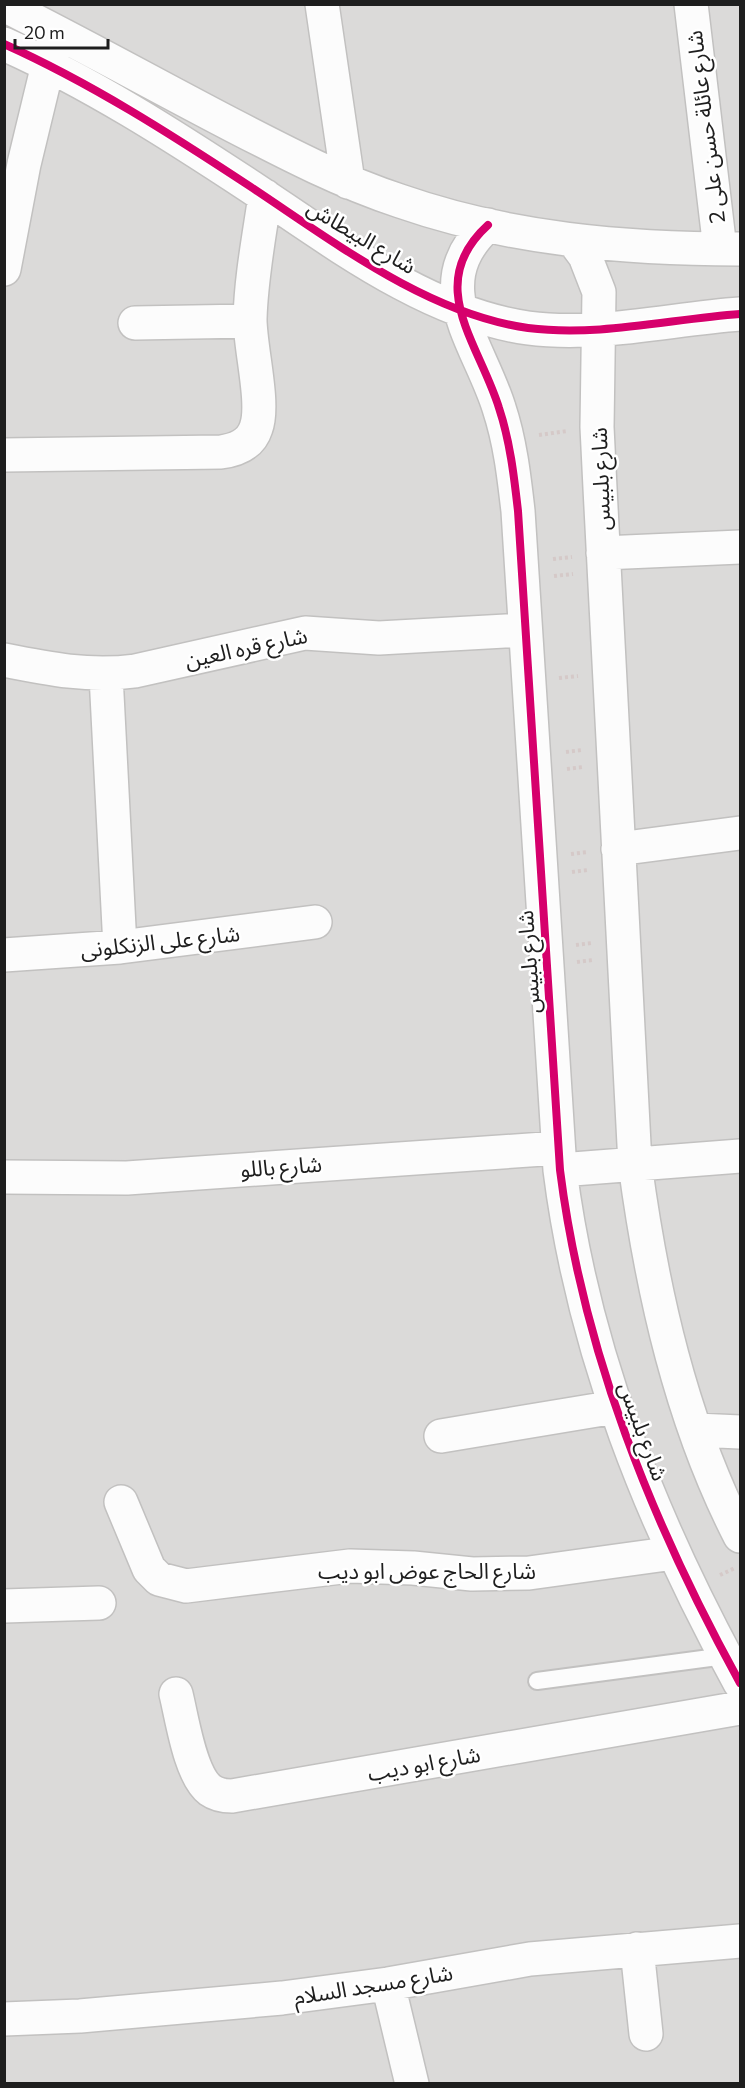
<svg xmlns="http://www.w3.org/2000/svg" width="745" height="2088" font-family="Commissioner,'Noto Sans Arabic',sans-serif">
<rect width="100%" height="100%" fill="#eceae8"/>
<path fill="#dbdad9" d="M5,5H740V2083L5,2084Z"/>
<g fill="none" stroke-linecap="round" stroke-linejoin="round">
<g stroke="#c2c1c0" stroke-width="20">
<path id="lane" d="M537,1681L725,1656"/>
</g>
<g stroke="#c2c1c0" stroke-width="36">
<path id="street" d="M322,4L348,182
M691,4L720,249
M4,5C82,44 157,86 234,126C288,154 342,182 400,201C509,239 625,249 740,249
M4,44C91,83 172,135 251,187C334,242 428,314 528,328C599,337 670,319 740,314
M488,225C423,284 479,343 499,408C510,441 514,476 518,511L560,1170C583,1352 652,1523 740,1683
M573,240L585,256L599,292L597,427L600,488L635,1164C652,1291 681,1421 740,1536
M4,269L24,164L53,44
M135,323L250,321
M4,455L221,452C236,450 251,444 256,428C265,404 250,348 250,319C251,278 259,237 265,196
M603,553L740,547
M4,660C49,669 89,677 135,671L305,633L379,638L525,630
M106,675L120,947
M618,849L740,833
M4,955L120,947L315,922
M560,1170L740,1156
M4,1177L127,1178L558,1148
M696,1430L740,1432
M441,1436L615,1407
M121,1502L149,1569L159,1579L186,1586L350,1566L413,1568L472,1574L529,1573L674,1553
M4,1606L99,1603
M176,1694C182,1718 190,1775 210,1790C217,1795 224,1796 232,1796L740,1708
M637,1949L646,2034
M388,1984L412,2084
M4,2019L80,2016L282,1998L388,1984L530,1959L740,1941"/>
</g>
<path stroke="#d5c9c8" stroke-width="4" stroke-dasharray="3 3" stroke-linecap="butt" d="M539,435L567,431
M553,559L572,557
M554,576L573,574
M559,678L578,676
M566,752L582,750
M567,769L583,767
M571,854L588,852
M572,872L588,870
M576,945L592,943
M577,962L593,960
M720,1575L735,1568"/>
<use href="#lane" stroke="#fcfcfc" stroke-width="16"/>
<use href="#street" stroke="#fcfcfc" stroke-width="33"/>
<g stroke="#fff" stroke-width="11">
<path id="cycleway" d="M4,44C91,83 172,135 251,187C334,242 428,314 528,328C599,337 670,319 740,314
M488,225C423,284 479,343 499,408C510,441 514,476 518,511L560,1170C583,1352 652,1523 740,1683"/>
</g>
<use href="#cycleway" stroke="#d6006c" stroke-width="8"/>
</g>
<g text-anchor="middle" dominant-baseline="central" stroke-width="5" stroke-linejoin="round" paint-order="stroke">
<g font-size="22" fill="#1e1e1e" stroke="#fff">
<text transform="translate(705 127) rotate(-97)">شارع عائلة حسن على 2</text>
<text transform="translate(362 236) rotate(31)">شارع البيطاش</text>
<text transform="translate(600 479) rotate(-92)">شارع بلبيس</text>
<text transform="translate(246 647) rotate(-12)">شارع قره العين</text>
<text transform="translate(160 941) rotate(-6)">شارع على الزنكلونى</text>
<text transform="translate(528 962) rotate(-94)">شارع بلبيس</text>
<text transform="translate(281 1166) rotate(-4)">شارع باللو</text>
<text transform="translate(644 1431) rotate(70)">شارع بلبيس</text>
<text x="427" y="1570">شارع الحاج عوض ابو ديب</text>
<text transform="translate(424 1763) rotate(-10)">شارع ابو ديب</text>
<text transform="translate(373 1984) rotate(-9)">شارع مسجد السلام</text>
</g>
</g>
<rect width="745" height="2088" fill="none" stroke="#1e1e1e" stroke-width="12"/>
<path d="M15 39v9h93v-9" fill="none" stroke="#1e1e1e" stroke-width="3"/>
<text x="24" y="39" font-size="18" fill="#1e1e1e" stroke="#ffffff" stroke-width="4.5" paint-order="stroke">20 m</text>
</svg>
